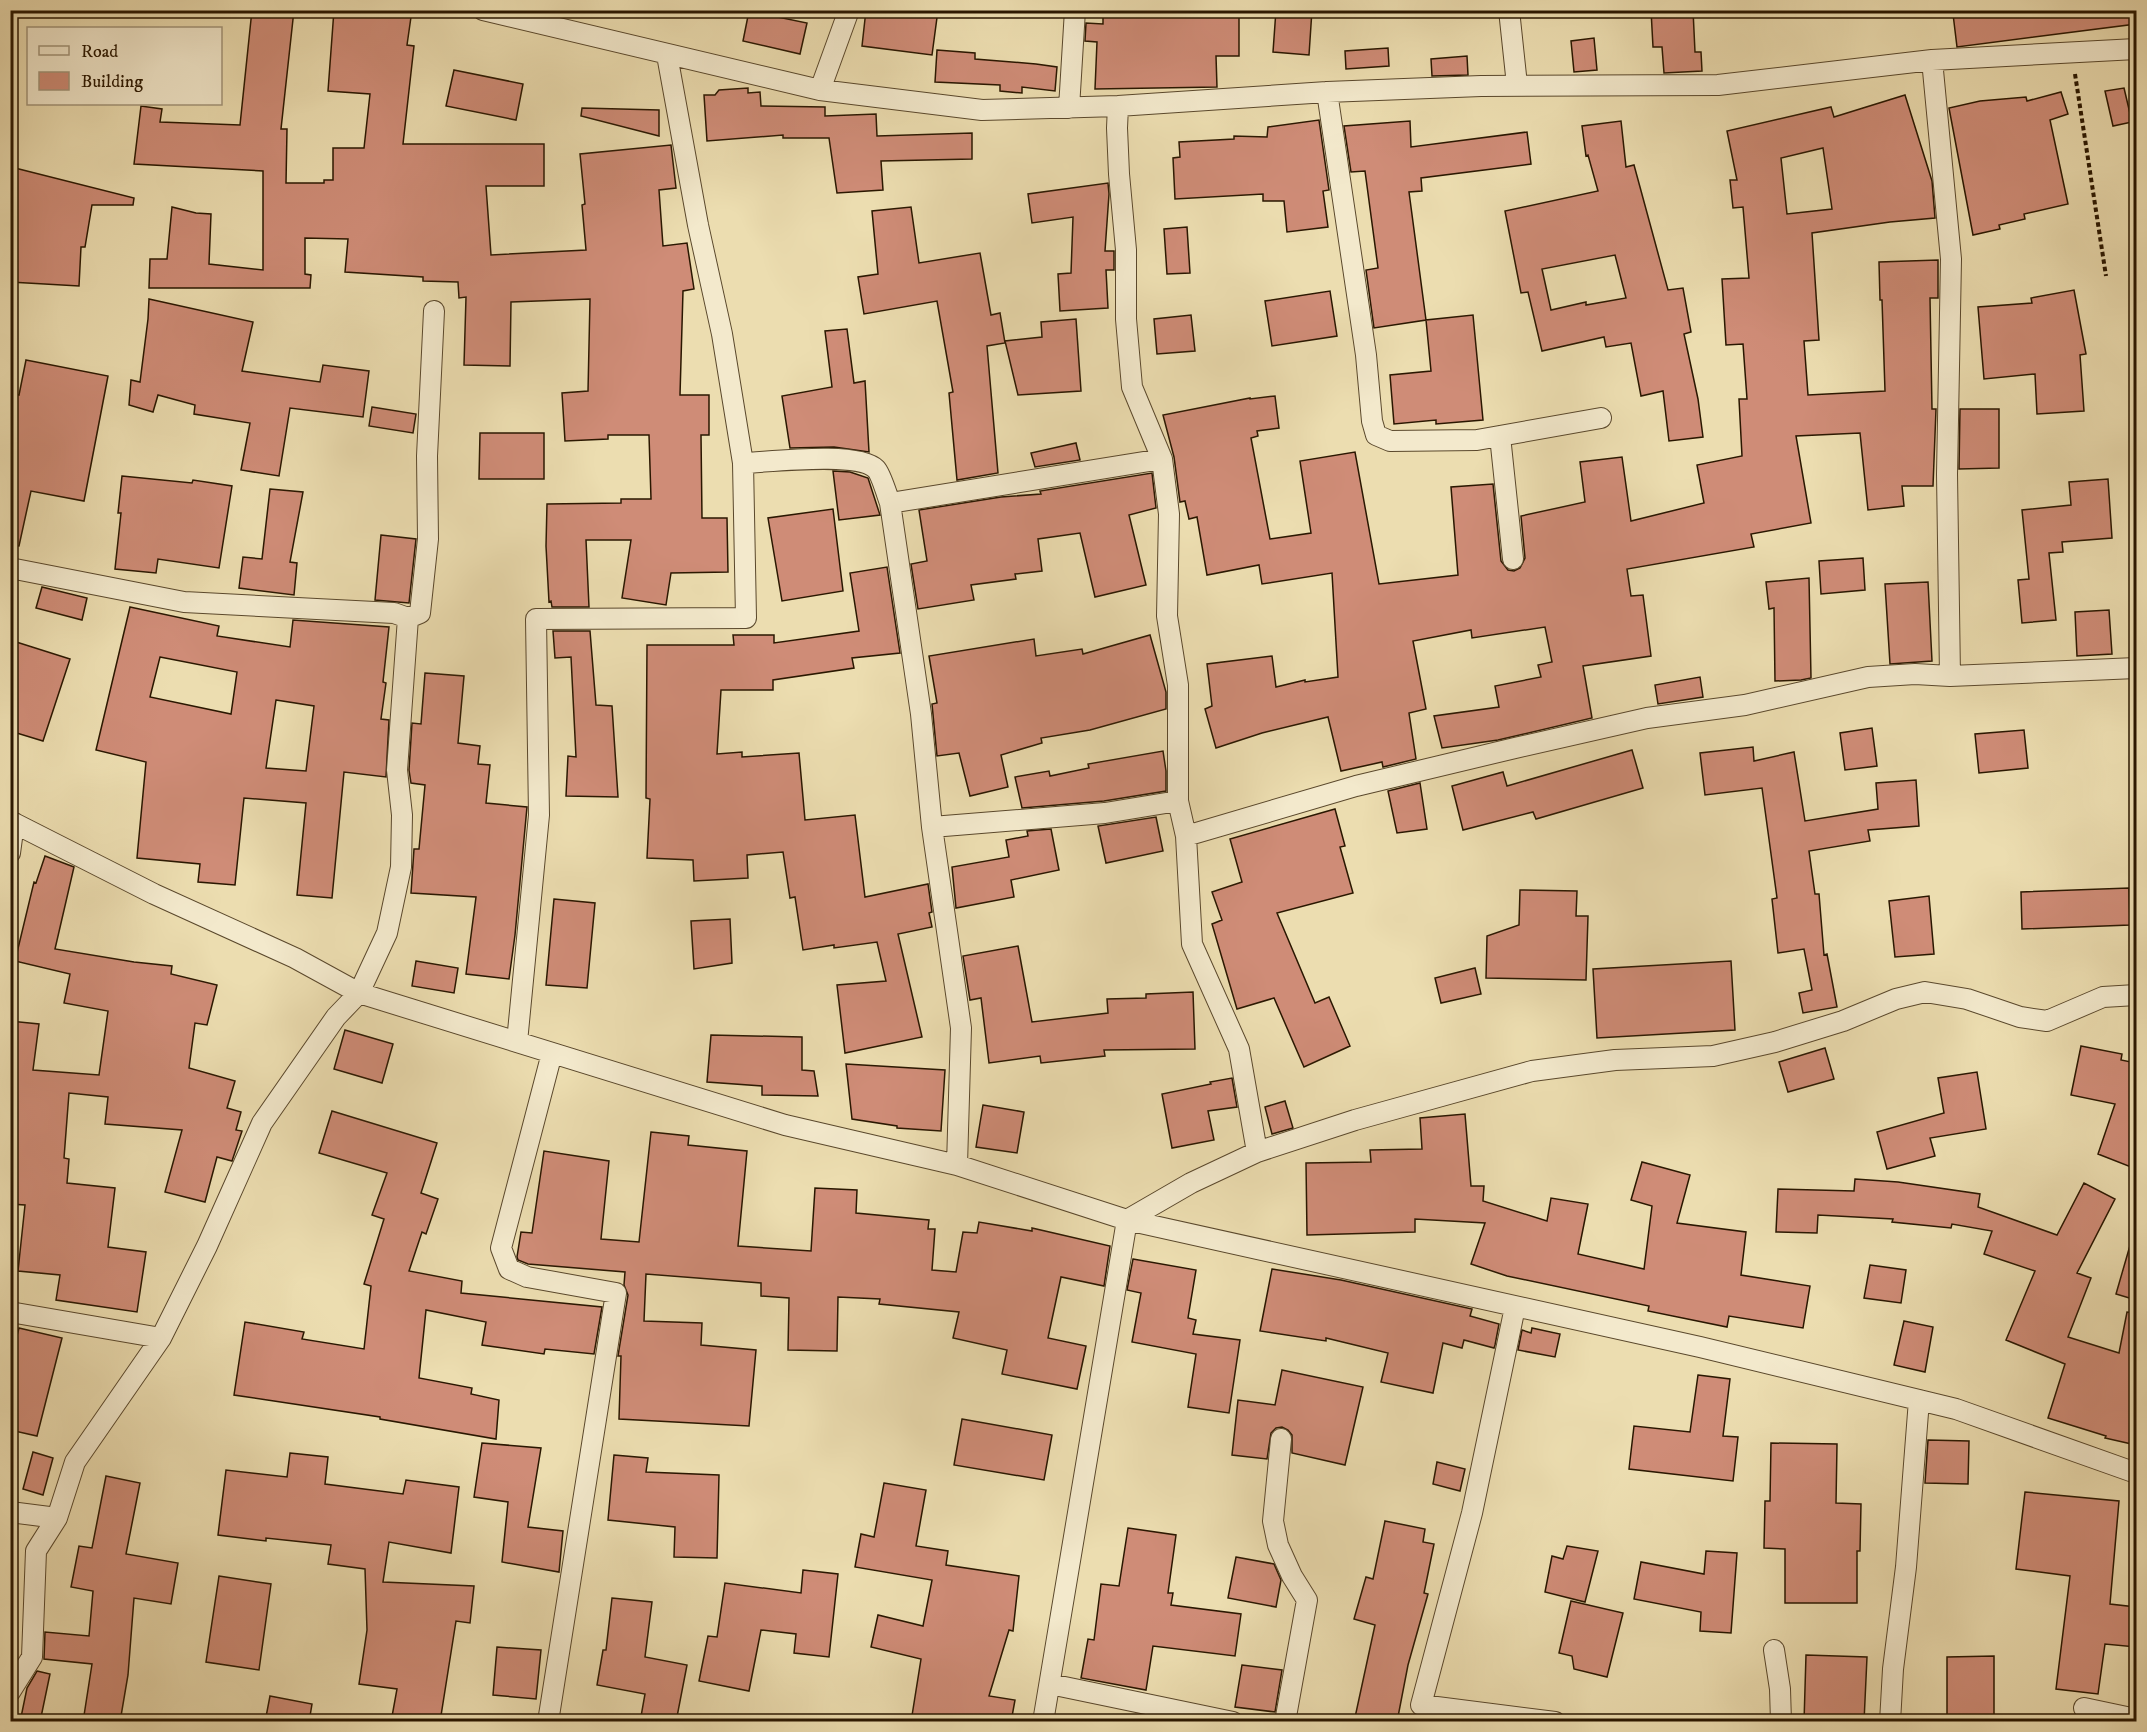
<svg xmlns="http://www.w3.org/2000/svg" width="2147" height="1732" font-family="'IM FELL DW Pica',serif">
<rect width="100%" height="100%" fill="#ecddb0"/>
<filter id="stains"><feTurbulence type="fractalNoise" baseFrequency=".00333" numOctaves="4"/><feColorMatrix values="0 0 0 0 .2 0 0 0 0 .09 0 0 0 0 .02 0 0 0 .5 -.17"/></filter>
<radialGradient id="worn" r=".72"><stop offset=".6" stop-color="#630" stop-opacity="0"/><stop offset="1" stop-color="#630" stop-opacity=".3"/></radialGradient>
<path fill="#cf8c77" stroke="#2a1700" stroke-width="1.5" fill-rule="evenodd" d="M252,10H294L281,129H287L286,183H324V180H333V148H364L370,94L328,91L334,10L378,12L411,17L407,45L414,46L403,144H544V186H486L491,255L586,250L582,205L585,204L580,154L671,145L676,188L659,190L663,246L687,243L694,289L683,291L680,395H709V435H701L702,518H727L728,572L671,573L666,605L622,598L631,540H586L589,607H552L551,601L549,602L546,546L547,504L621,503V499H651L649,435H608V439L565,441L562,393L588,391L590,299L511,302L510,366L464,365L466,297L459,298L458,282L423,281V277L345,272L348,239L305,238V274L311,275L310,288H149L150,259H167L172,207L196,213L211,214L209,264L263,270V171L134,164L141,106L162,109L160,122L240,125Z
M866,10H938L932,55L862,46Z
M1103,10H1239V56H1216L1217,87L1095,89L1097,42L1085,41L1086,23L1103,24Z
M1276,10H1312L1309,55L1273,52Z
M1651,10H1693L1695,52H1701L1702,71L1664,73L1662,47H1653Z
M1980,10H2136V24L1957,47L1953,14Z
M749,11L807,23L800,54L743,41Z
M1594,38L1597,70L1574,72L1571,41Z
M1388,48L1389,66L1346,69L1345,51Z
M937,50L975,53V59L1036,64L1057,67L1055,91L1022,87V93L1000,91V85L935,82Z
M1467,56L1468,75L1432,76L1431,59Z
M454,70L523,84L516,120L446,106Z
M748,88V93L760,92L761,106L825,107V116L876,114L877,136L972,133V159L881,161L883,190L837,193L829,138H783V135L707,141L704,95H715L719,90Z
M2124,88L2132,122L2113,126L2105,91Z
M2061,92L2068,114L2050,120L2068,204L2024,214L2025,219L1999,225L2000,229L1973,235L1949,108L1980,101L2026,97L2027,101Z
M1905,95L1932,181L1935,218L1890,222L1812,233L1819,340L1804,341L1808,395L1885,391L1882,300H1880L1879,262L1938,260V298H1930L1932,409H1936L1933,486H1902L1904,506L1868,510L1860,433L1796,436L1811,523L1751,534L1754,547L1627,569L1631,596L1643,595L1651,656L1583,666L1592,718L1498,740L1442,748L1434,716L1499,707L1495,686L1541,677L1538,665L1552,662L1545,627L1472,638L1471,630L1413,641L1426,709L1409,713L1416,759L1383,767L1382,762L1341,771L1328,717L1262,733L1216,748L1205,709L1212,706L1207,664L1272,656L1276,687L1305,680V682L1338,677L1332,573L1262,584L1259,565L1207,575L1197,517L1189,519L1185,501L1180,502L1174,457L1163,415L1250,398V399L1275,396L1279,428L1257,431L1258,436L1251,438L1270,539L1311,533L1300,461L1355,452L1379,584L1458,575L1451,487L1493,484L1501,561L1508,570L1514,571L1520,568L1525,558L1521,516L1585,502L1580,462L1622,457L1631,521L1704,503L1697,465L1742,456L1739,399H1747L1743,344L1726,345L1722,279L1749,278L1743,207L1733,208L1730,180H1737L1727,131L1831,107L1834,117ZM1823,148L1832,209L1787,214L1781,158Z
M582,108L659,110V136L581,116Z
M1319,120L1329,190L1323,191L1328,227L1287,232L1284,201H1263V194L1175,199L1173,158L1180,157L1179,142L1234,139V136L1267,137L1268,127Z
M1410,121L1411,147L1527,132L1531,164L1421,178L1422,191L1409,192L1426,320L1374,328L1366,270L1378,268L1365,171L1351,172L1344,126Z
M1621,121L1626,167L1634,165L1668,290L1683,288L1691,332L1684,334L1698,399L1703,437L1669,441L1663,391L1641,396L1631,343L1606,347L1604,337L1542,351L1528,292L1521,293L1505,211L1598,191L1588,155L1586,156L1582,126ZM1615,255L1626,298L1586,305V302L1551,310L1542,269Z
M15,168L134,198L133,205H92L85,247H81L79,286L10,282V219H15Z
M1108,183L1109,194L1105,251H1114V270H1106L1108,308L1060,311L1058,274L1071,273L1073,217L1032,223L1028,194Z
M911,207L919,263L980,253L991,315L1000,313L1005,343L987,346L998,473L957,480L949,393L953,392L937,301L864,314L858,277L878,274L872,211Z
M1187,227L1190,273L1167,274L1164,229Z
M2074,290L2086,354L2080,355L2084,411L2037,414L2035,374L1984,379L1978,307L2032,303L2031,298Z
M1330,291L1337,336L1272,346L1265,301Z
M149,299L253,322L242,371L320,382L323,365L369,371L363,417L290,408L279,476L241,470L250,423L194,414L195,405L158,395L153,412L129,405L131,380L140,382L148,319Z
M1191,315L1195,351L1157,354L1154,319Z
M1473,315L1483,420L1436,424V420L1394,424L1390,375L1431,371L1426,320Z
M1076,319L1081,391L1018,395L1005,341L1042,337L1041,322Z
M847,329L854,383L865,381L869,452L834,447L790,448L782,396L832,387L825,331Z
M26,360L108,376L84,501L31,491L19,546L10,545V418L15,394L19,395Z
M372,407L416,414L413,433L369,426Z
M1960,409H1999V468L1959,469Z
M480,433H544V479H479Z
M1076,443L1080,460L1035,467L1031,453Z
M833,471L850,472L868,478L880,515L839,520Z
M1152,473L1156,508L1129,515L1146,585L1095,597L1080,533L1038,539L1042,571L1015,574L1016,579L971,585L974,600L918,609L911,564L927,561L919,510L1001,497L1041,494L1040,491Z
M122,476L192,483L193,480L232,486L219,568L158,559L156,573L115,569L121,513H118Z
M2108,479L2112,538L2062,542L2063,552L2049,553L2056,620L2022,623L2018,580L2029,579L2022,510L2071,505L2069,482Z
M270,489L303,492L290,562L297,563L294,595L239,588L243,557L262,559Z
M833,509L843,591L782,601L768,518Z
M381,535L416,539L409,603L375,600Z
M1863,558L1865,590L1821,594L1819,561Z
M887,567L900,653L852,658L854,668L773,680V690H721L717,754L742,752V757L799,753L805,820L855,815L865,897L928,884L932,912L929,913L932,927L898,934L922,1037L845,1053L837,985L886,981L877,942L834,948V945L803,950L795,897L790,898L783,852L747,855L748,878L694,881L693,860L647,858L650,799L646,798L647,645H734L733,635H774V643L859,631L850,573Z
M1809,578L1811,678L1801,680L1775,681L1774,608L1769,609L1766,582Z
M1928,582L1932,661L1890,664L1885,584Z
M42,587L87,598L82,620L36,608Z
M130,607L219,626L217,636L290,647L293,620L389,627L383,682L386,683L381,719L389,720L386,777L344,772L332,898L297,895L306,803L244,798L235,885L198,882L200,864L137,858L146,762L96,750ZM160,657L237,672L231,714L150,697ZM276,700L314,706L306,771L266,768Z
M2109,610L2112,654L2077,656L2075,612Z
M553,631H590L596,705L612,706L618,797L566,796L568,756L576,757L571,657L555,658Z
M1150,635L1166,692V709L1090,730L1041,738L1042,743L1001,755L1008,787L970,796L959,753L937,756L932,704L937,703L929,656L1034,639L1036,656L1082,649L1083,654Z
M10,640L70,659L43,741L10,731Z
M425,673L464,676L458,743L480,746L478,764L490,765L486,803L527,807L515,935L509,979L466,974L476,897L411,893L414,849H419L425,785L411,783L409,770L412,723L421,724Z
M1700,677L1703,697L1658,704L1655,685Z
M1872,728L1877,766L1845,770L1840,733Z
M2024,730L2028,768L1979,773L1975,734Z
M1753,747L1754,761L1794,752L1805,821L1878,809L1876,783L1916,780L1919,826L1868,830L1870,841L1809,851L1815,894H1819L1824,955L1827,954L1837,1007L1803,1013L1799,993L1812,990L1804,949L1778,953L1772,899L1777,898L1762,788L1705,795L1700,753Z
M1632,750L1643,788L1536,819L1533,812L1463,830L1452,786L1503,772L1507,786Z
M1163,751L1166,771V791L1104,801L1022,808L1015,777L1049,771L1050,776L1089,768L1088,764Z
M1420,783L1427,829L1397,833L1388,791Z
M1335,809L1345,846L1340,847L1353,893L1277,913L1315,1003L1329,997L1350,1046L1304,1067L1274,998L1237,1009L1212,924L1222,920L1212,892L1242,882L1230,839Z
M1156,817L1163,851L1106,863L1098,826Z
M1051,829L1059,870L1011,880L1014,897L956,908L952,867L1009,857L1006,840L1028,836L1027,831Z
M45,856L74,867L55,949L134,962L172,966L171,974L217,985L207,1025L195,1023L189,1068L235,1081L227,1108L241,1112L236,1130L242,1131L232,1161L217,1157L205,1202L165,1192L182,1130L105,1124L108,1097L69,1093L64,1158L69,1159L67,1183L115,1188L108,1247L146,1252L137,1312L56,1300L60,1275L18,1271L25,1205L10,1204V1021L39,1024L33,1070L99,1075L108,1011L64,1003L70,974L15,961L34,882L36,883Z
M2129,888L2130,925L2022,929L2021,892Z
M1520,890L1577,891L1576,916H1588L1586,980L1486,978L1487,936L1519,925Z
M1929,896L1934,954L1895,957L1889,901Z
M554,899L595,903L587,988L546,985Z
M730,919L732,963L694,969L691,921Z
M1018,946L1032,1022L1108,1013L1107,999L1146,998V994L1193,992L1195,1049L1104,1050L1105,1056L1041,1063L1040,1056L989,1063L981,998L970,1000L963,956Z
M416,961L458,968L454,993L412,986Z
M1731,961L1735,1030L1597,1038L1593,969Z
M1475,968L1481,994L1441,1003L1435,978Z
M345,1030L393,1044L382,1083L334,1069Z
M711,1035L802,1037V1070L814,1071L818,1096L762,1095V1086L707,1082Z
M2081,1046L2122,1054L2121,1060L2136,1063V1169L2098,1154L2115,1104L2071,1095Z
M1825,1048L1834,1079L1788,1092L1779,1062Z
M846,1064L945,1070L941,1131L897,1128V1126L852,1119Z
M1977,1072L1986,1129L1930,1138L1935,1156L1887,1169L1877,1132L1944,1113L1938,1078Z
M1232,1078L1237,1107L1208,1111L1214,1140L1172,1148L1162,1094L1211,1084L1210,1082Z
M1285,1101L1293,1128L1272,1134L1265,1107Z
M983,1105L1024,1112L1017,1153L976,1147Z
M332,1111L437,1143L421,1193L438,1199L426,1234L422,1232L409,1271L462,1281L461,1293L602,1307L594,1354L545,1349L544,1354L482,1345L486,1322L426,1310L419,1378L472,1388L471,1394L499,1400L496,1439L380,1419V1417L234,1395L245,1322L304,1332L302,1339L364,1349L371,1286L364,1284L384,1219L372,1215L387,1173L319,1153Z
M1465,1114L1471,1186H1484L1483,1201L1547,1221L1551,1198L1588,1204L1578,1254L1644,1269L1652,1206L1631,1200L1642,1162L1690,1175L1677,1223L1746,1232L1741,1275L1810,1286L1803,1328L1729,1316L1727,1327L1648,1311L1649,1306L1507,1276L1471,1264L1485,1223L1415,1219V1232L1307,1235L1306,1163L1371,1162L1370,1150L1422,1149L1420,1118Z
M651,1132L689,1136L688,1145L747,1151L738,1246L811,1251L815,1188L857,1190L856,1213L929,1220L928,1229H935L932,1270L956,1272L963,1232L977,1233L979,1222L1032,1231V1228L1110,1246L1104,1286L1061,1277L1048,1338L1086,1346L1077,1389L1002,1374L1007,1350L953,1338L959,1312L879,1304L880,1299L838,1297L837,1351L788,1350L789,1298L761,1296V1283L646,1274L644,1321L702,1323L701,1345L756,1350L749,1426L619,1419L621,1356H618L628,1295L624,1285L625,1272L528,1264L518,1260L517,1257L521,1232L532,1233L544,1151L609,1161L601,1239L639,1242Z
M1855,1179L1898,1182L1980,1194L1978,1207L2057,1235L2084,1183L2115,1199L2077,1273L2091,1278L2068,1337L2119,1353L2127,1312L2136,1313V1445L2105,1438L2106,1436L2048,1418L2065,1364L2006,1340L2035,1271L1984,1254L1992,1231L1952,1224L1951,1228L1892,1222L1893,1219L1818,1215L1817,1233L1776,1232L1778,1189L1854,1191Z
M2131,1242H2136V1300L2116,1294Z
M1133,1259L1196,1270L1188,1318L1196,1320L1193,1334L1240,1340L1229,1413L1188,1407L1196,1354L1132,1342L1141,1293L1127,1290Z
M1870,1265L1906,1270L1901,1303L1864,1298Z
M1272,1269L1341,1280L1472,1309L1470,1316L1499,1324L1495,1345L1494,1348L1464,1340L1462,1348L1443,1343L1433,1393L1381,1382L1388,1353L1326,1338V1341L1260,1331Z
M1904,1321L1933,1327L1925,1372L1894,1365Z
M19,1328L62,1338L37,1436L10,1430V1363Z
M1532,1328L1560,1334L1555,1357L1518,1350L1522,1330L1531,1333Z
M1282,1370L1363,1387L1345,1465L1292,1453V1435L1288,1430L1282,1427L1276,1428L1271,1433L1267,1459L1232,1455L1238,1400L1275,1405Z
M1698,1375L1730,1379L1723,1436L1738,1437L1733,1481L1629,1469L1634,1426L1690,1432Z
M962,1419L1052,1435L1044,1480L954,1465Z
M1928,1440L1969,1441L1968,1484L1925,1483Z
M482,1443L541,1448L528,1527L563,1531L559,1572L502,1562L508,1502L474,1497Z
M1771,1443L1837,1444L1836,1503L1861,1504L1860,1551H1857V1603H1785V1549L1764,1548L1765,1501H1770Z
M33,1452L53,1458L43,1495L23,1489Z
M290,1453L328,1457L325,1484L403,1494L406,1480L459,1487L451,1553L389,1542L383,1582L474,1586L470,1623L456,1621L440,1722H391L397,1689L359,1684L367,1630L365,1569L328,1564L331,1545L266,1538V1541L218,1535L226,1470L287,1477Z
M614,1455L648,1458L646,1472L719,1475L717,1558L674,1557L675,1527L608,1520Z
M1437,1462L1465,1469L1460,1491L1433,1484Z
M106,1476L140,1483L126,1554L178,1563L171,1604L134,1598L128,1675L120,1722H83L92,1664L44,1659L45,1632L89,1636L93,1591L71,1587L79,1546L92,1548Z
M884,1483L926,1490L916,1546L948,1551L946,1565L1019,1576L1013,1631L1009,1630L989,1696L1015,1700L1011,1722H911L921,1659L871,1647L878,1615L923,1626L932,1580L855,1567L861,1534L874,1537Z
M2025,1492L2119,1501L2110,1604L2136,1607V1647L2105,1644L2098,1694L2056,1689L2070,1576L2016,1569Z
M1385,1521L1425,1529L1423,1542L1434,1544L1424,1593L1428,1594L1408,1665L1397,1722H1354L1375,1625L1354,1619L1366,1577L1373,1579Z
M1128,1528L1176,1535L1168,1593H1173L1171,1605L1241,1614L1235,1656L1153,1646L1146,1690L1081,1678L1088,1639L1094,1640L1101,1584L1119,1586Z
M1567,1546L1598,1551L1585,1602L1545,1592L1552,1556L1563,1559Z
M1706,1551L1737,1553L1731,1633L1700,1631L1701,1612L1634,1599L1641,1562L1704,1574Z
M1236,1557L1274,1564L1281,1580L1276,1607L1228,1598Z
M803,1570L838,1574L829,1657L794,1653L796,1634L761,1630L749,1691L699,1681L708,1636L717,1637L725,1583L801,1593Z
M219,1576L271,1584L259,1670L206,1662Z
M612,1598L652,1602L645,1657L687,1665L676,1722H640L645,1694L597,1685L603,1650H606Z
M1571,1601L1623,1613L1607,1677L1574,1669L1572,1656L1559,1653Z
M497,1647L541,1650L536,1699L493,1695Z
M1806,1655L1867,1657L1864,1722H1804Z
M1994,1656V1722H1947V1657Z
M1242,1665L1282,1670L1275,1712L1235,1707Z
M37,1671L50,1674L40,1722H20L27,1688Z
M270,1696L312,1704L309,1722H265Z"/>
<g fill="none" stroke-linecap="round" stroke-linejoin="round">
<g stroke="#5a482c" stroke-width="22">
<path id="minor" d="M483,10L820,90L982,110L1118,106L1327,92L1481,86L1718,85L1932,60L2136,49
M1509,10L1517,85
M1932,60L1951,259L1947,474L1950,676
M820,90L849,10
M1327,92L1366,355L1372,421L1376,435L1390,441L1477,440L1601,418
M1118,106L1117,128L1119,174L1126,250V319L1132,387L1162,459L1169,514L1167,616L1178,685V801L1186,836L1192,944L1239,1049L1257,1152
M1069,108L1075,10
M1500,436L1513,559
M743,463C770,462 858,451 876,469C881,474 887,495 890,503L1162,459
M890,503L921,714L932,827L961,1028L957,1165
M10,568L184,602L394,613L408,618
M10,821L154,894L295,958L359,993L785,1125L957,1165L1127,1220L1700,1347L1956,1409L2136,1473
M932,827L1105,813L1178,801
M1186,836L1356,786L1515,748L1647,718L1745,705L1868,677L1915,674L1950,676L2136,668
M10,853L14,823
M517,1042L539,815L536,619L746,618L743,463L722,334L698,225L667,55
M1515,1307L1472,1513L1421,1705L1555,1722
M10,1312L161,1338
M1281,1439L1273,1521L1278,1545L1292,1576L1307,1600L1285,1722
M10,1512L57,1518
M1774,1650L1780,1689L1781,1722
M1050,1684L1233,1722
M10,1692L32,1657L36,1551L57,1518L75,1462L161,1338L207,1246L262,1123L336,1017L359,993L387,933L401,867L402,815L397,770L408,618L420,613L428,539L427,456L434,311
M2084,1708L2136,1719
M548,1722L616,1293L527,1277L509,1269L501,1248L552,1053
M1043,1722L1127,1220L1191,1183L1257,1152L1355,1120L1532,1071L1615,1060L1713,1056L1775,1042L1843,1021L1896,999L1925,992L1967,999L2020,1017L2047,1021L2103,997L2136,995
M1890,1722L1893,1669L1906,1567L1919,1400"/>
</g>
<path stroke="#2a1700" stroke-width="4" stroke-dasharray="4.5 3" stroke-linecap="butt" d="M2075,74L2106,276"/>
<use href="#minor" stroke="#f3e9cc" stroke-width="20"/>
</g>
<rect width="2147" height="1732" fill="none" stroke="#ecddb0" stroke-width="36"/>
<rect x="12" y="12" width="2123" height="1708" fill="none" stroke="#2a1700" stroke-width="3"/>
<rect x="18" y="18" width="2111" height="1696" fill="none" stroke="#2a1700" stroke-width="1.5"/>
<rect x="27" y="27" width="195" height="78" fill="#f3e9cc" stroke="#a3957a" stroke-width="1.5"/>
<rect x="39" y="46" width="30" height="9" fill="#f3e9cc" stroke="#a3957a" stroke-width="1.5"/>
<text x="81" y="57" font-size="18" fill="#2a1700">Road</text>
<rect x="39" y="72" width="30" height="18" fill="#cf8c77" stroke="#a3957a" stroke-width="1.5"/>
<text x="81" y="87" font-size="18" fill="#2a1700">Building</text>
<rect width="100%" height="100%" filter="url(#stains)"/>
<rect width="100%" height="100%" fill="url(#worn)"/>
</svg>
